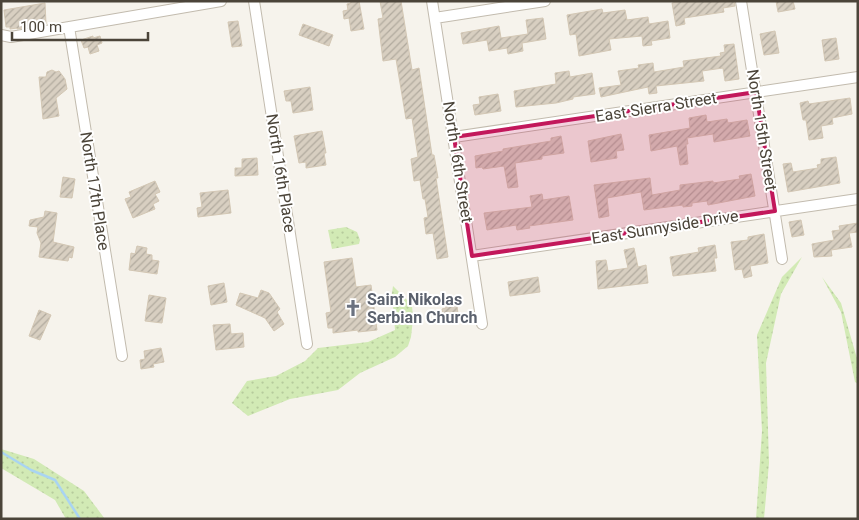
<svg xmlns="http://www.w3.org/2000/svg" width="859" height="520" font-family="Roboto,sans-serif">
<defs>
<pattern id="green-dots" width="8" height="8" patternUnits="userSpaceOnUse" patternTransform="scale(1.25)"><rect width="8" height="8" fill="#d2eab5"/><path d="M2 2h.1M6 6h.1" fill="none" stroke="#b6ca9c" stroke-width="1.8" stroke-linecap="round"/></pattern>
<pattern id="building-hatch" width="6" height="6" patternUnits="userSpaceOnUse" patternTransform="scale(1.25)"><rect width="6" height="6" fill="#d8cfc1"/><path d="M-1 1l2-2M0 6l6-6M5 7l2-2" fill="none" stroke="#b1aa9e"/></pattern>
</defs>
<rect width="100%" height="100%" fill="#f6f3ec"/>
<path fill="url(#green-dots)" d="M346,227L357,232L360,240L359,244L332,249L328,230Z
M802,257L781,294L766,363L769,463L764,519H756L762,431L757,335L782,277Z
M822,277L841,303L858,362V384L855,382L841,312Z
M393,286L412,305L413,319L411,337L408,346L395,357L360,373L338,390L290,399L248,416L232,403L247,381L276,376L305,361L318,348L368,342L395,330L392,293Z
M1,449L34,459L84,491L105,519H66L55,500L1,468Z"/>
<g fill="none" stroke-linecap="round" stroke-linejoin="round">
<path stroke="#a9d4f2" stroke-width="2.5" d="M1,452L31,470L55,480L80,519"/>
</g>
<path fill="url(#building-hatch)" stroke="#d3c7b4" d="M350,1H359L364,29L351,31L349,18L344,19L343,11L348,10L347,4L351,3Z
M380,1H401L412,70L419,68L432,155H434L438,178H436L448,257L437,259L433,233L426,234L424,218L428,217L425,199H423L420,180L414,181L411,159L418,157L412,118L406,119L396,59L383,61L378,19L383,18Z
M681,1H734L735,6L723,8L724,12L684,18L685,24L676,26L672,3Z
M776,1H793L795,9L778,12Z
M45,3L46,24L17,29V28L10,29V27H6L4,10Z
M602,9L603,13L625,10L627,20L648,17L649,24L668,21L670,38L651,41L652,45L643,46L642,36L609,39L611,50L579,56L576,34L570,35L567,15Z
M543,18L546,39L522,43L523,51L508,54L507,48L489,51L487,40L463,44L461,33L499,26L501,38L528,34L526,20Z
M238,21L242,46L232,47L228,22Z
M303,24L333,35L329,46L299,35Z
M775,31L779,53L764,55L760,34Z
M93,36V38L100,36L102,43L97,45L99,51L90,54L88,47L84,48L81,40Z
M836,38L839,59L825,61L822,40Z
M734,44L739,79L725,81L723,68L702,71L704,81L656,86L657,93L649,94L648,87L601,97L599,88L621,85L618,71L639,68L638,65L653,63L654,72L684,67L683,61L721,56L720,53L725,52L724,45Z
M52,70L56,72L59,71L65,79L67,89L56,98L59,116L43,119L39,77H46L47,72Z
M569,71L570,77L592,73L595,94L573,97V99L556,103L516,107L514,91L556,84L555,73Z
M310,87L313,110L293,113L291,101H286L284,91Z
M498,94L501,111L475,115L473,105L480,104L479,97Z
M850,98L852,114L832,118L833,124L821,126L823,138L809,140L806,120H803L800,103L808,101L809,104Z
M706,115L707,122L727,119L728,123L747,120L750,136L714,142L713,134L687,138L688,144H686L688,164L680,165L677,146L651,151L649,135L690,128L689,118Z
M322,131L326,153H324L326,165L306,168V162L299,163L294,136Z
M621,134L624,150L616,151L617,158L591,162L588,141Z
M561,136L564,153L542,156V159L515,163L518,187L508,188L504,166L483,169L482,167L476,168L475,156L503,151V149L551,141V138Z
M836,157L840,183L788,192L783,164L791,163L793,172L818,168L817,165L821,164V159Z
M257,158L258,175L235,176V168H242V159Z
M751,174L755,196L708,205L707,201L692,203V206L683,207V205L644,210L641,192L607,198L609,216L599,218L594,185L650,178L652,195L680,190V185L713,181V183L740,179L739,176Z
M63,177L75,179L72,198L60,197Z
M155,181L160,192L155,194L159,201L153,204L155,209L133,218L125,199L131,197L129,192Z
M228,190L231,213L198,217L197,208L202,207L200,193Z
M542,194L543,200L569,196L573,220L529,226L530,228L517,230L516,225L487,230L484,213L532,207L530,196Z
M45,211L57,213L53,242L74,247L72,258L69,257L68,261L39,257L41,243L37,233L38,227L29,226L30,220L44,217Z
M801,220L804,235L792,237L789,222Z
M858,223V232L849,233L852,247L831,250L832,256L814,257L812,244L834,240L832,231L840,230L839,226Z
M764,234L768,263L750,266L752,276L744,278L742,269L735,270L731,242L748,240V237Z
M715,245L717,258H714L716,271L673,276L670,257L699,252L698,248Z
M137,246L147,248L146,254L152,255V260L159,261L157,274L129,270L131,253L135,254Z
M634,248L638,267L646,265L648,283L598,289L596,261L606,260L608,271L628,268L624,250Z
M352,258L356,287L371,285L377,330L358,332V330L333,333V328H328L326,313L331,312L324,262Z
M538,277L540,292L510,296L508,282Z
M224,283L227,302L211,305L208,286Z
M261,290L269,293L280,309L277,312L284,324L274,331L265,318L236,305L240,293L258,298Z
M149,295L166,298L162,323L145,321Z
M456,296L458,314L443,316L442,309L446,308L445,297Z
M39,310L51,315L40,340L29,336Z
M230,324L231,334L243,333L244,347L216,350L213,325Z
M161,348L164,362L153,364L154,367L141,369L140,360L145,359L144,351Z"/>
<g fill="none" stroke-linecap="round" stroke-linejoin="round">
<g stroke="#c2bbae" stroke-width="12">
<path id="minor" d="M254,1L307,344
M432,1L482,324
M741,1L782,259
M435,18L545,1
M69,27L122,356
M1,35L11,37L221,1
M454,137L858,77
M472,256L858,199"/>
</g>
<use href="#minor" stroke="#fff" stroke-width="10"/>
</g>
<path fill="#c2185b" fill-opacity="0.2" stroke="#c2185b" stroke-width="4" stroke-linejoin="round" d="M756,92L775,211L472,256L454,137Z"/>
<defs>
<g id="church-bare" transform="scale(1.35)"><path d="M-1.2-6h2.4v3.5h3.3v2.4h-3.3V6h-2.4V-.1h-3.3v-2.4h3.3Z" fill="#6b7280" stroke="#fff" stroke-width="2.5" paint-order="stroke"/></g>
</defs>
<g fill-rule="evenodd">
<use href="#church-bare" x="353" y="308"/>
</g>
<g text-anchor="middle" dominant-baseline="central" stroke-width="4" stroke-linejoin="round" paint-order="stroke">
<g font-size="16" fill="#4b4439" stroke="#fff">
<text transform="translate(656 107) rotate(-9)">East Sierra Street</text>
<text transform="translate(762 130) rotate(81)">North 15th Street</text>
<text transform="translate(458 162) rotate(81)">North 16th Street</text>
<text transform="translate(281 173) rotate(81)">North 16th Place</text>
<text transform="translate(95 191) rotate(81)">North 17th Place</text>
<text transform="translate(665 227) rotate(-9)">East Sunnyside Drive</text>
</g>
<g font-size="16" font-weight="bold" fill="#5b616d" stroke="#fff" text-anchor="start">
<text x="367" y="299">Saint Nikolas<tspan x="367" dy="18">Serbian Church</tspan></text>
</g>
</g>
<rect width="859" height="520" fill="none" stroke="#4b4439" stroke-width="5"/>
<path d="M12 32v8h136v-8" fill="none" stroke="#4b4439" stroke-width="2.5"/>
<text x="20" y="32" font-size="15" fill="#4b4439" stroke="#ffffff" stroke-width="4" paint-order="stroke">100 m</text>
</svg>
